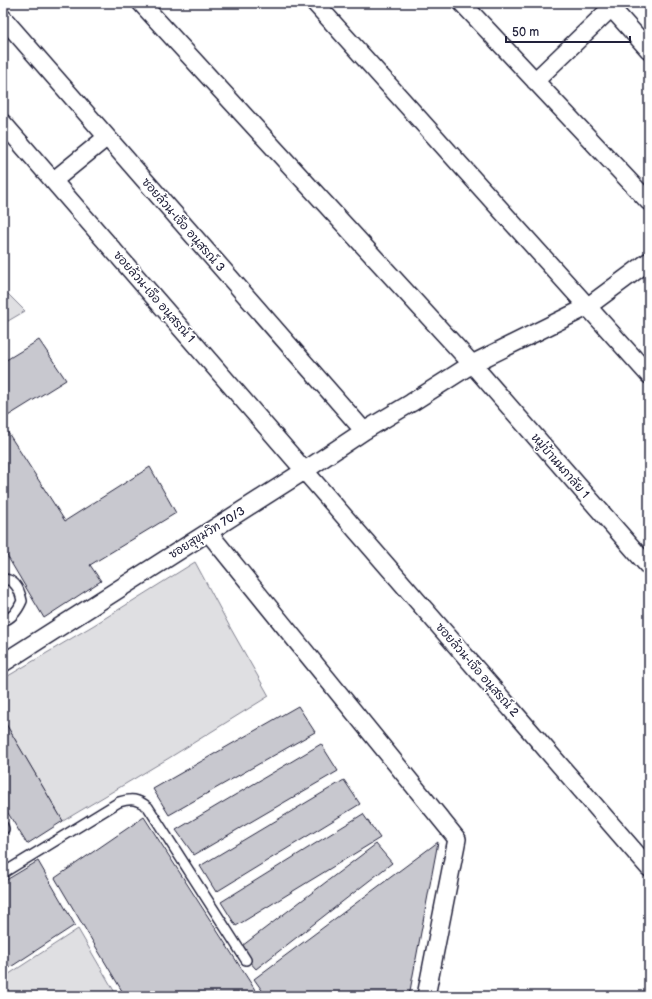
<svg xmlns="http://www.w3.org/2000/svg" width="652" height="999" font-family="'Balsamiq Sans','Playpen Sans Thai',sans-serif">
<rect width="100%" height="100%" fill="#fff"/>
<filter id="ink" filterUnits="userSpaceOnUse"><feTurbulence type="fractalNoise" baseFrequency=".025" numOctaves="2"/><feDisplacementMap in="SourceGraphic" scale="8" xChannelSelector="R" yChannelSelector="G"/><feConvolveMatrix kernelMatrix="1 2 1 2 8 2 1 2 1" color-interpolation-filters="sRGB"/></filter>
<g filter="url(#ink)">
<path fill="#dfdfe2" stroke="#80808e" d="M3,289L25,311L3,324Z
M195,562L231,629L269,696L169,758L63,821L3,719V679L94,625Z
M78,929L117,996H3V978Z"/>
<path fill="#c8c8cf" stroke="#22223b" d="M39,340L66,380L3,419V362Z
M3,425L65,521L150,467L176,513L90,565L101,581L44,618L3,549Z
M298,706L315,732L169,815L153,789Z
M3,719L63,821L27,844L3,805Z
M321,744L338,771L194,855L176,830Z
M344,780L360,804L216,892L200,866Z
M363,814L380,838L236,926L221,902Z
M144,817L259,996H125L55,878Z
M438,842L409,996H266L254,979Z
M376,844L392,863L256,969L238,949Z
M38,861L75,925L3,972V882Z"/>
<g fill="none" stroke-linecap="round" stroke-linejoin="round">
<g stroke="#22223b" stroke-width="12">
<path id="service" d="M3,579C15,579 20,591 22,601C18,610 13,618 3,621
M3,826L4,829
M3,873L119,802C132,798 137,799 148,807L246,960"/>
</g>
<g stroke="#22223b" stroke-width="20">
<path id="minor" d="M141,3L472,364L649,567
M315,3L649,375
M462,3L649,202
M607,3L649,50
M3,18L364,431
M535,81L611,8
M3,123L649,868
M53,181L107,137
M208,532L457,839L426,996
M3,663L304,471L364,431L411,403L472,364L587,307L649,261"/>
</g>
<use href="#service" stroke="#fff" stroke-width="9"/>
<use href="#minor" stroke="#fff" stroke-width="17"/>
</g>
</g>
<g text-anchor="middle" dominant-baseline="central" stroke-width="3.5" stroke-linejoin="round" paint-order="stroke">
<g font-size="12" fill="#22223b" stroke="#fff">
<text transform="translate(183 225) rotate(49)">ซอยล้วน-เจือ อนุสรณ์ 3</text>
<text transform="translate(154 297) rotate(49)">ซอยล้วน-เจือ อนุสรณ์ 1</text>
<text transform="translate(560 466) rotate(49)">หมู่บ้านนภาลัย 1</text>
<text transform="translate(207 533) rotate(-32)">ซอยสุขุมวิท 70/3</text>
<text transform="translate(477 670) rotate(49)">ซอยล้วน-เจือ อนุสรณ์ 2</text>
</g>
</g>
<rect width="652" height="999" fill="none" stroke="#fff" stroke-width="16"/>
<rect x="8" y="8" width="636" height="983" fill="none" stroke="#22223b" stroke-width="1.5" filter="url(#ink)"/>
<path d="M506 36v6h124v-6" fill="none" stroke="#22223b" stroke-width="2"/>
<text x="512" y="36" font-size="12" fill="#22223b" stroke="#ffffff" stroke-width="3" paint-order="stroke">50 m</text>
</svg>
